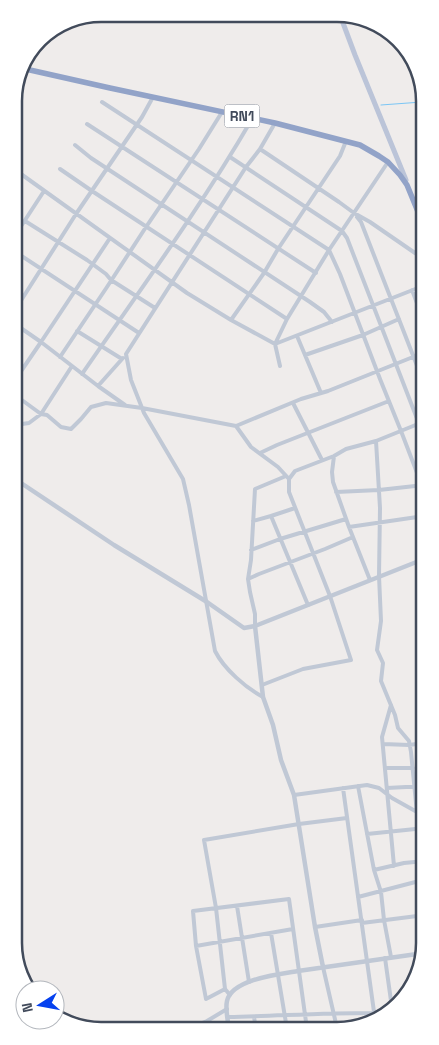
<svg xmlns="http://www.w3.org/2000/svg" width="439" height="1045" font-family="'Space Grotesk',sans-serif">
<rect width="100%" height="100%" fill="#efeceb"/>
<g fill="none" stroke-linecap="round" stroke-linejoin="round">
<path stroke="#7bc6f5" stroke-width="1" d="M381,105L422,102"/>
<path stroke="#c0c8d5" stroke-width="4" d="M102,102L329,250L340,274L380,379L401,431L424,491
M87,124L316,273
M75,145L91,158L310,302L324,312L332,322
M260,149L339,202L354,213L370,222L415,253L423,258
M230,157L342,231L347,238L423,434
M14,169L187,293L231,320L275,344L423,286
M60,169L92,191L287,319
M357,217L361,222L423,381
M25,221L87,260L106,274L111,280L155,308
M14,237L44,191
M110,238L41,342L98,386L125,405
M14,251L139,333
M412,290L423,319
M15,310L76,214L142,117L153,97
M231,320L264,273L278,249L340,156L346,141
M15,324L41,342L15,380
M77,331L122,359
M297,336L321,393
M305,355L363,335L399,319
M60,357L107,287L146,227L199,149L222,112
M280,366L275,344L287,319L329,250L388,162
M82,374C140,290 201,207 252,119
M98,386L123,358
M15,395L41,414L72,366
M293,403L322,460
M15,425L29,423L41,414L47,415L61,427L71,429L81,419L91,407L106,403L142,408L236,426L251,447L278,467L289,479
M236,426L301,399L328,391L423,353
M376,441L380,508L379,576L381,621L377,650L383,663L381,681L395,715L398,728L409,741L411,752L425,895
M260,453L277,445L389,401
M334,456L332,472L333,482L349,527L370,580
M336,492L379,490L424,485
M271,516L295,508
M253,521L271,516L308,605
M349,527L424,516
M251,550L280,539L346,519
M248,579L259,574L325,549L353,537
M255,626V614L250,592L248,579L251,560L255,489L286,476
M262,685L303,669L351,660L330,596L289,492V479L295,471L334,456L346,449L376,441L423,422
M263,697C246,688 224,669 215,651L189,505L183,479L144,413L131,380L126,354L246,167L260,149L275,123
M391,705L382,737L394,866
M383,744L409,745L424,743
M385,768H413
M358,786L374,870L381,892L384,920L391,957
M343,788L375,1019
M387,788L425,786
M294,795L367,785L379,788L392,798L417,812
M367,834L425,828
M374,870L404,863L425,861
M358,897L423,880
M237,906L249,982
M362,923L425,915
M315,927L362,920
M271,933L287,1029
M196,946L293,929
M385,958L392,1008
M323,967L337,1028
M225,989L216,908L204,840L299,824L347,818
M230,995L225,989L206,999L196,946L193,911L289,899L307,1029
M228,1017C280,1016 333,1012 386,1013
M254,1017L256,1029
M187,1029L207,1021L227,1009"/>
<path stroke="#c0c8d5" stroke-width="4.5" d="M15,479L114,545L207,602L244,628L255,626L424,559
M255,626L263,697L273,725L281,760L294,795L315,927L323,967
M229,1029C228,1020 225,1010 227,1001C232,979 280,974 298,971L424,953"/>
<path stroke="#bbc4d8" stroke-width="5" d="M340,15L355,55L406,180"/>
<path stroke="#92a3c8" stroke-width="5.5" d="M21,68L110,88L275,123L360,145L379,156L388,162L400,175L407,185L423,224"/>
</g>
<g text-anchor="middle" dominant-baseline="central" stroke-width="4" stroke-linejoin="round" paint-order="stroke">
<rect fill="#fff" stroke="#7b818c" stroke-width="1" x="224.5" y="104.5" width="35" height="23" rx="4"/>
<g font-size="14" font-weight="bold" fill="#424b5b">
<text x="242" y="116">RN1</text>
</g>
</g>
<path d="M0 0H439V1045H0ZM101 22H337A79 79 0 0 1 416 101V943A79 79 0 0 1 337 1022H101A79 79 0 0 1 22 943V101A79 79 0 0 1 101 22Z" fill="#fff" fill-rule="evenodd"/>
<path fill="none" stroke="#424b5b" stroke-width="2.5" d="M101 22H337A79 79 0 0 1 416 101V943A79 79 0 0 1 337 1022H101A79 79 0 0 1 22 943V101A79 79 0 0 1 101 22Z"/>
<g transform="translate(40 1005) rotate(259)"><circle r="24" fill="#ffffff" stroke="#b3b7bd"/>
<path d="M0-4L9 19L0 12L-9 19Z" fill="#0541ef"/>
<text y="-8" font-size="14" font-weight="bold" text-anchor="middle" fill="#424b5b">N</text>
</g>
</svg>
